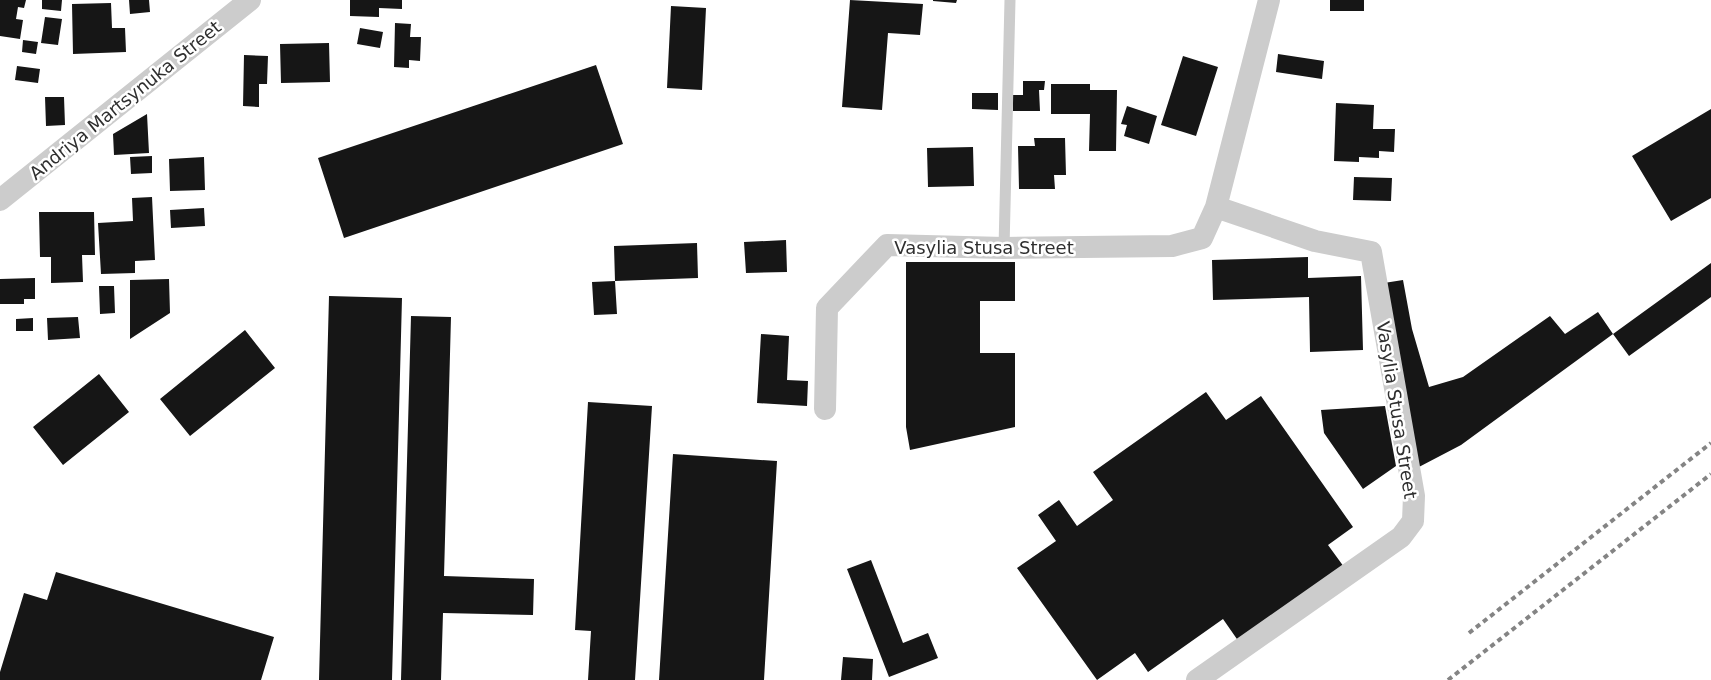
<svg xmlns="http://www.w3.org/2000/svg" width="1711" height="680" font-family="'DejaVu Sans',sans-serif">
<rect width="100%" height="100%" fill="#fff"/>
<path fill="#161616" d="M0,0H26L24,8L18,7L16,19L23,20L20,39L0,36Z
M42,0H62L61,11L42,9Z
M129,0H149L150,12L130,14Z
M350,0H402V9L379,8V17L350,16Z
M850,0L923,4L920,35L888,33L882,110L842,107Z
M933,0H957L956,3L933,1Z
M1330,0H1364V11H1330Z
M111,3L112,28H125L126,52L73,54L72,4Z
M671,6L706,8L702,90L667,88Z
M45,17L62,19L58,45L41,43Z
M395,23L411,24L410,37H421L420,61L409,60V68L394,67Z
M360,28L383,32L380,48L357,44Z
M23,40L38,42L36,54L22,52Z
M329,43L330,82L281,83L280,44Z
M1278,54L1324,61L1322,79L1276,72Z
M244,55L268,56L267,84H259V107L243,106Z
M1183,56L1218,67L1196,136L1161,125Z
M596,65L623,144L344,238L318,158Z
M17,66L40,69L38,83L15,80Z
M1023,81H1045L1044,90H1039L1040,111H1013V95H1023Z
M1051,84H1090V90H1117L1116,151H1089L1090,114H1051Z
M972,93H998V110L972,109Z
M45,97H64L65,125L46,126Z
M1336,103L1374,105L1373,129H1395L1394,152L1379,151V158L1359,157V162L1334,161Z
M1127,106L1157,116L1149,144L1124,136L1127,125L1121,124Z
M1711,109V198L1671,221L1632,156Z
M147,114L149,153L114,155L113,134Z
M1034,138H1065L1066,175H1054L1055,189H1019L1018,146H1035Z
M973,147L974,186L928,187L927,148Z
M152,156V173L131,174L130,157Z
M204,157L205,190L170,191L169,159Z
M1354,177L1392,178L1391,201L1353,200Z
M152,197L155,260L135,261V273L101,274L98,223L133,221L132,198Z
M204,208L205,226L171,228L170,210Z
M39,212H94L95,255H82L83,282L51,283V257H40Z
M786,240L787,272L746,273L744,242Z
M697,243L698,278L615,281L614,246Z
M1308,257V278L1361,276L1363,350L1310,352L1309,297L1213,300L1212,260Z
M906,262H1015V301H980V353H1015V427L910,450L906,427Z
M1711,263V297L1629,356L1613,334Z
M35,278V299H24V304H0V279Z
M169,279L170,313L130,339V280Z
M1403,280L1412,329L1429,387L1463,377L1550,316L1565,334L1598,312L1613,334L1461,445L1417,468L1384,283Z
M615,281L617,314L594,315L592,282Z
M99,286H114L115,313L100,314Z
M329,296L402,298L392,680H319Z
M411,316L451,317L444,576L534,579L533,615L443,613L441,680H401Z
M78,317L80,338L48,340L47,318Z
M33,318V331H16V319Z
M245,330L275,368L190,436L160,399Z
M761,334L789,336L787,380L808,381L807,406L757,403Z
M99,374L129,412L63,465L33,427Z
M1206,392L1226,420L1261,396L1353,527L1328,545L1344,567L1239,642L1223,619L1148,672L1135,653L1097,680L1017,568L1056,541L1038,515L1059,500L1077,526L1113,500L1093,472Z
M588,402L652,406L635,680H588L591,631L575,630Z
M1385,406L1396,466L1363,489L1324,433L1321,410Z
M673,454L777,461L764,680H659Z
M871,560L903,643L928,633L938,658L889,677L847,569Z
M56,572L274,637L261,680H0V672L24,593L47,600Z
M843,657L873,659L872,680H841Z"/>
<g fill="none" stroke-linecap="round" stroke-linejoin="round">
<path stroke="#ccc" stroke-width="11" d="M1004,248L1010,0"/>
<path stroke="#ccc" stroke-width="22" d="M0,200L250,0
M825,409L827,308L887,245L1004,248L1172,246L1202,238L1216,207
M1197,680L1401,537L1413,521L1414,496L1371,252L1315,241L1216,207L1269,0"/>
<path stroke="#848484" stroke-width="4" stroke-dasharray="5 4" stroke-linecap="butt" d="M1469,633L1711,443
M1448,680L1711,474"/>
</g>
<g text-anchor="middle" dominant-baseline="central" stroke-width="5" stroke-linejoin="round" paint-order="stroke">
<g font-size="18" fill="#2f2f2f" stroke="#fff">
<text transform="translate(125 100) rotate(-39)">Andriya Martsynuka Street</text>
<text x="984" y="247">Vasylia Stusa Street</text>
<text transform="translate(1397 410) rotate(81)">Vasylia Stusa Street</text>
</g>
</g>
</svg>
